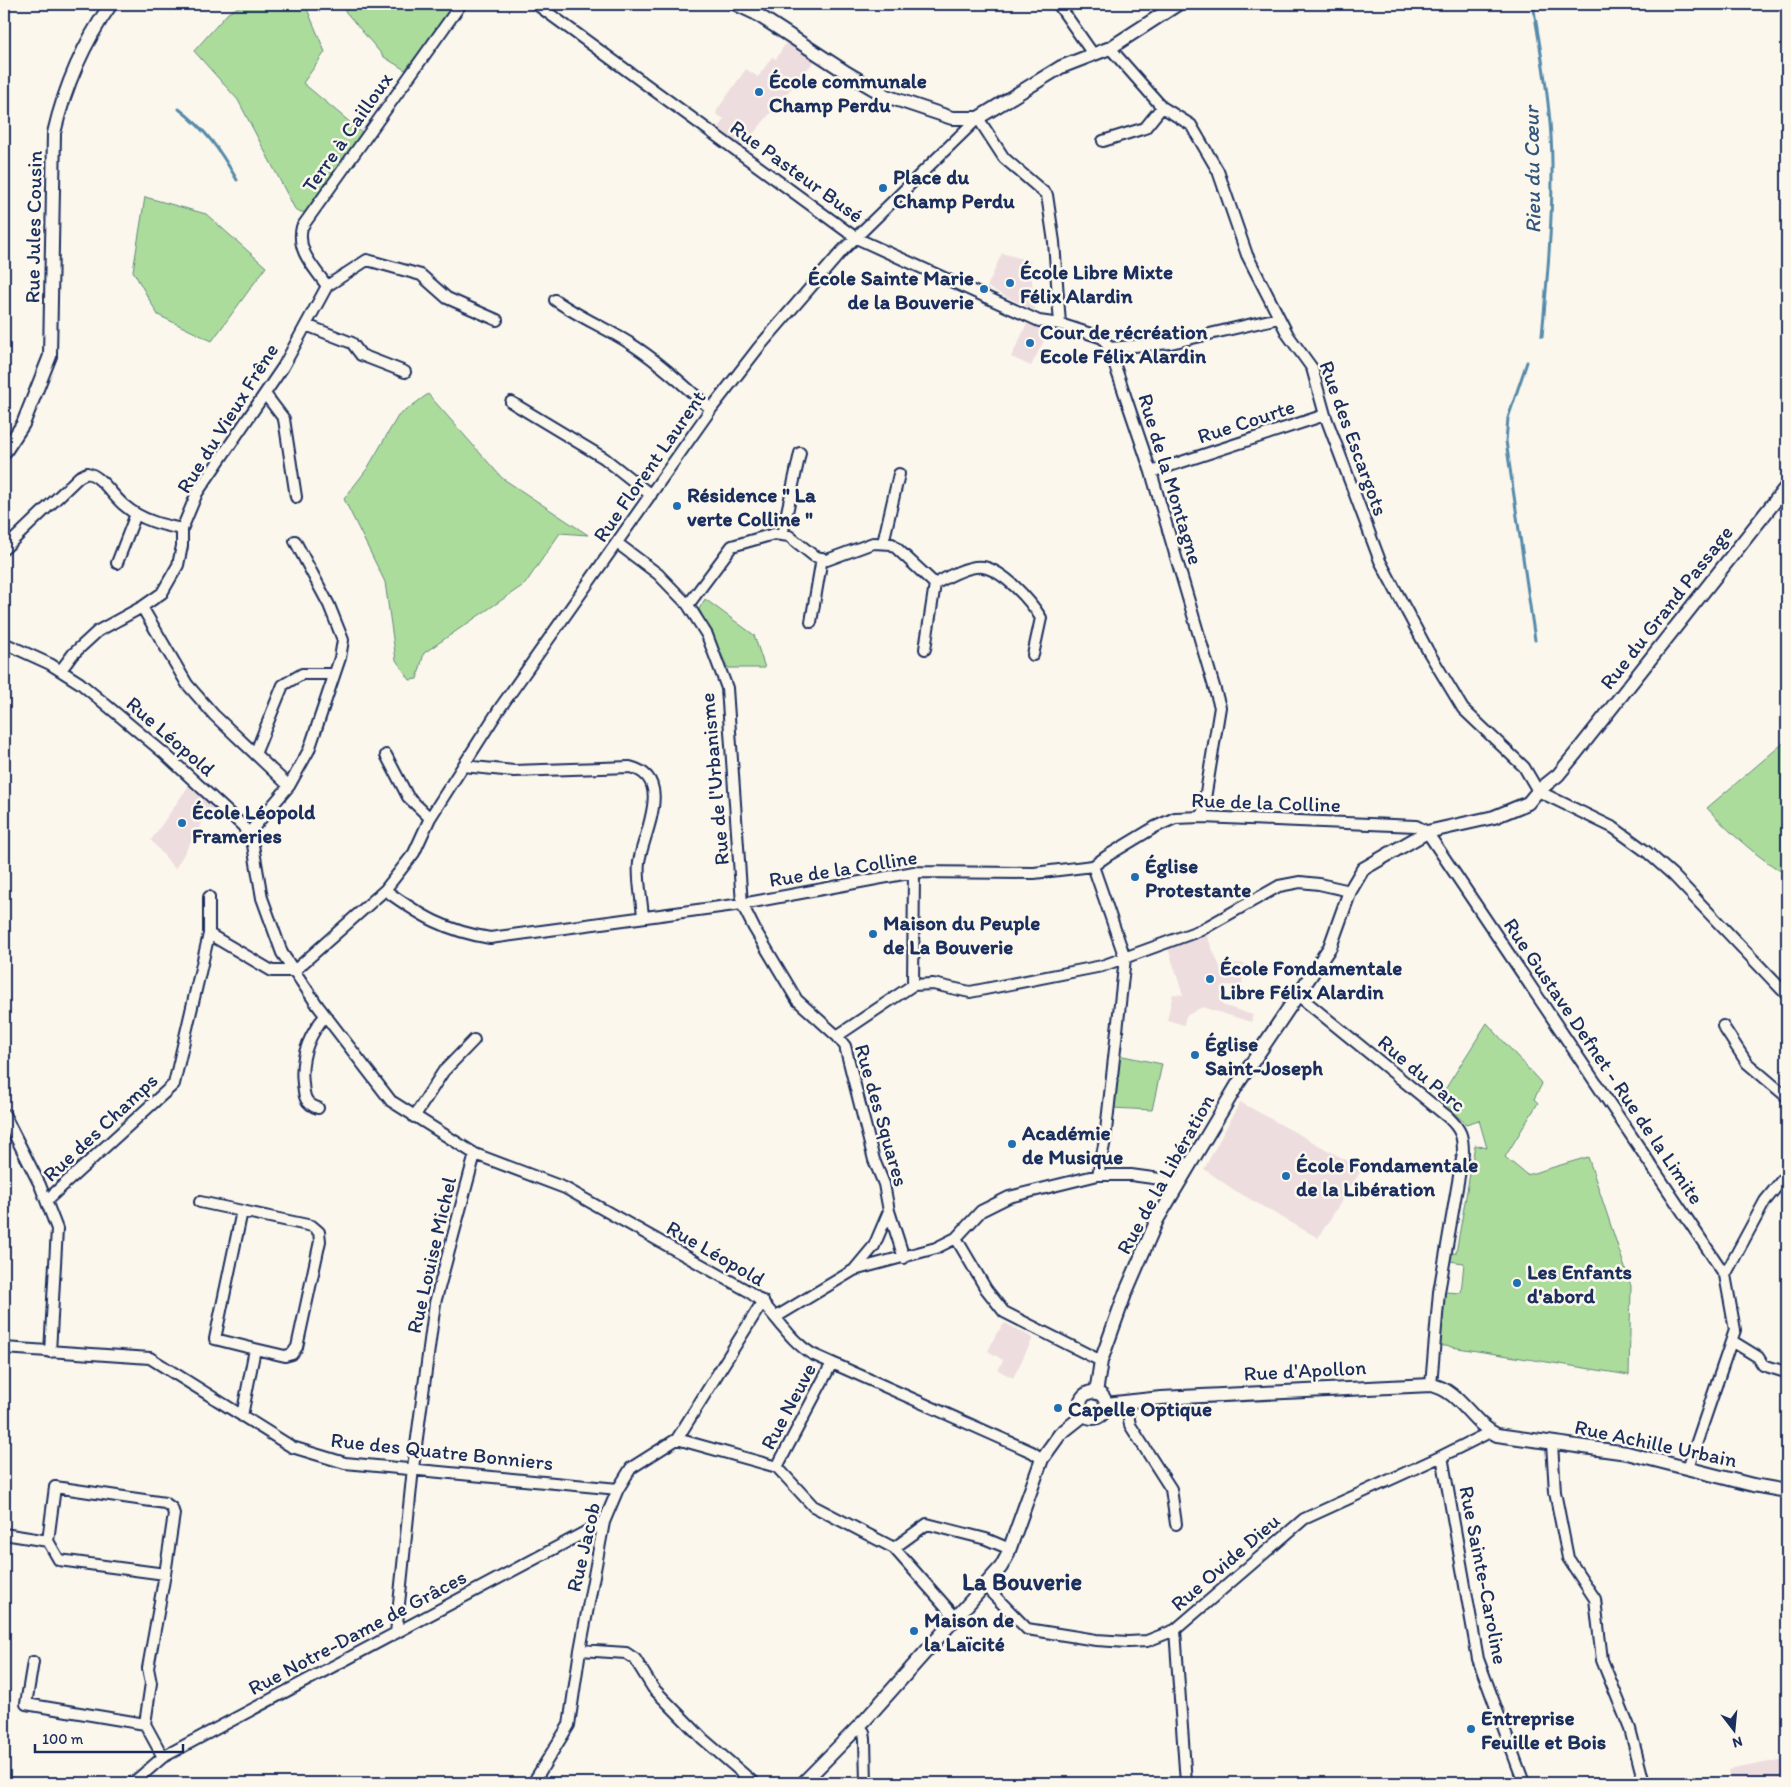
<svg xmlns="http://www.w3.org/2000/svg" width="1791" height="1787" font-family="Itim,sans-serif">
<rect width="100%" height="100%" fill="#fbf7ec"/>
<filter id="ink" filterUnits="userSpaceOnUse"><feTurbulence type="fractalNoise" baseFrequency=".02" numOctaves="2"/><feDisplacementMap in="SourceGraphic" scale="10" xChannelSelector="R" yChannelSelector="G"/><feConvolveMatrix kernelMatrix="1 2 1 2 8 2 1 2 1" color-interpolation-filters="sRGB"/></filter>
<g filter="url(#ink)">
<path fill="#eedddf" d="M787,41L816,59L742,147L717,131L724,119L716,114L717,110L746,69L758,77L772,57L776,59Z
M1002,253L1030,261L1035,311L987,287Z
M1027,324L1050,329L1031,366L1011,357Z
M190,784L212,806L175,869L151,840Z
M1206,934L1223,974L1227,962L1246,964L1241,987L1227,985L1222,1005L1253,1015L1251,1022L1202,1007L1186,1016L1184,1025L1167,1020L1173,994L1183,995L1168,948Z
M1240,1102L1362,1169L1318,1238L1234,1190L1204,1169Z
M1005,1323L1033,1338L1013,1378L998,1370L1003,1360L988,1351L996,1334Z
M1787,1747V1783H1730L1728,1770L1784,1759Z"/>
<path fill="#acdc9c" stroke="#64867d" d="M244,4H305L325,52L303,83L364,134L308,213L296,211L238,100L194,51L228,13Z
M339,4H440L452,12L405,70L384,57Z
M145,197L206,214L266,267L212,341L158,315L133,271Z
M428,394L502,478L588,535L560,533L525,584L424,653L417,679L410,680L396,660L385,582L344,499L367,469L398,416Z
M705,599L754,635L765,668H728L699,609Z
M1787,740V875C1757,857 1731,834 1707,808Z
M1487,1023L1542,1084L1534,1099L1538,1103L1505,1157L1527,1175L1588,1157L1631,1286L1629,1375L1439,1345L1445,1292L1461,1293L1464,1263L1449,1261L1450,1254L1456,1253L1475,1145L1487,1148L1479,1120L1466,1124L1439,1099Z
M1118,1055L1162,1064L1152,1110L1112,1108Z"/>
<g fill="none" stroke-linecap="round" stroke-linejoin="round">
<path stroke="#558aaa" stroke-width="3" d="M1533,4C1542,60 1553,117 1552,174C1552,228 1547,282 1542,336
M179,109C206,130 220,150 237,180
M1527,362L1508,418L1506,441L1535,640"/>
<g stroke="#1b2f5e" stroke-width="14">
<path id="minor" d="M536,4L856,238L1039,321L1060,324L1103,338L1109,348L1151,472L1220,707L1202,817
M1058,4L1093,54
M1110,48L1162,107L1191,125L1218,171L1247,255L1288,335L1312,368L1325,415L1380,561L1428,651L1463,709L1524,767L1538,791L1614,828L1647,852L1673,875L1787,995
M1103,141L1145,128L1162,107
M327,286C314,267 296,251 302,227L461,4
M555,300C579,317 606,328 631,344C660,362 685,387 711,409
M306,325L352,343L361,355L405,372
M1109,348L1171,343L1278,318
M265,394L284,419L296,497
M511,402L604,458L651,495
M1151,472L1325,415
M782,535L800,453
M617,543L658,574L688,605L707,635L727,688L742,904L754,928L797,1000L837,1036L845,1046L874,1160L884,1184L889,1211L874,1246L854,1270L776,1317
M883,543L899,474
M4,549L79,477L87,473C102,476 113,497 125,506C141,520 162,525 182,529
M117,563L136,514
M688,605L732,546L774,534L789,536L814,556L827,560L873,543L892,544L935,584C947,577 968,565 983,567C1004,571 1030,600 1041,618L1033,655
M142,607L187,684L214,715L289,786
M811,622L822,558
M4,643L50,664L80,683L165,754L243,826L253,845L262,898L282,953L318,1006L391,1101L475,1154L565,1188L748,1291C774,1308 785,1338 812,1354L1032,1452L1042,1459
M925,649L935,584
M61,670L73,654L98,631L142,607L162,593L178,565L182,546V529L197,493L283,367L327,286L367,260L421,275L447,298L497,320
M255,754L283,685L302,674H334
M386,755L408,797L430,818
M463,766L514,771L630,767C675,778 643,834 639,862C637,879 642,900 643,917
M248,834L289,786L309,750L340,658L343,640L329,605L295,541
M1093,866L1125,958L1105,1140L1098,1175
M385,890C421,916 446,931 490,938L742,904L914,872L1034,873L1093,866L1107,856L1155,827L1175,818L1202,817L1416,826L1427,832L1725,1275L1735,1330L1688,1468
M209,897V934L272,971H294
M294,971L385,890L414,853L430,818L500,708L711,409L759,347L842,251L978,118L1004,158L1047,195L1054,242L1060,324
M913,985L933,984L970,992L1102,966L1201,930L1279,886L1300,882L1319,884L1350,891
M913,985L914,872
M1299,996L1449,1118C1461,1130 1463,1136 1463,1153L1439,1292L1431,1385
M1723,1026L1747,1063L1787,1097
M837,1036L913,985
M318,1108C305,1104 304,1096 303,1084C300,1059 308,1036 325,1016
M4,1114L40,1185L57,1229L50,1352
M414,1117L443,1072L474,1040
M47,1200L174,1084L209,934
M200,1202L242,1211
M889,1211L904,1258
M956,1238L986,1289L1004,1312L1101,1361
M854,1270L936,1248L956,1238L981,1211L1009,1197L1098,1175H1131L1160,1179L1176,1187
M1725,1275L1765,1201L1787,1174
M1732,1341L1758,1357L1763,1365L1782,1371L1787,1370
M4,1348L150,1358L292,1447L345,1463L618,1489
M1126,1402L1130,1425L1171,1489L1176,1524
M242,1416L255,1349L215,1339L242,1211L312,1226L319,1232L320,1241L297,1347L292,1354L285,1356L255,1349
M677,1439L777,1467L813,1506L894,1548L956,1618
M1552,1443L1555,1492L1568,1558L1595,1599L1602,1660L1630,1729L1644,1783
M1442,1456L1478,1659L1524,1783
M777,1467L832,1363
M4,1534L48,1541L55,1487L165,1503L172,1508L174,1514L165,1574L148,1668L151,1683L145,1724L163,1757
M48,1541L59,1560L165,1574
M894,1548L927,1524L986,1539L1010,1549
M985,1586L1027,1629L1096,1640L1128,1642L1147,1641L1175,1630L1304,1519L1442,1456L1490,1432
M1175,1630L1186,1783
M396,1633L413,1468L435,1303L475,1154
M580,1650L626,1653L635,1659L653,1688L703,1739L754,1783
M33,1662L26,1704L145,1724
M859,1726L864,1732L865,1739L866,1783
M133,1783L163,1757L604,1522
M533,1783L569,1725L580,1650L604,1522L618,1489L631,1468L677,1439L763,1301"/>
</g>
<g stroke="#1b2f5e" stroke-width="16">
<path id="tertiary" d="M736,4L755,13L847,73L886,96L952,118H978L1061,67L1110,48L1178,4
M4,453L23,424L50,356L54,133C65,86 83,44 111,4
M1080 1405a13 13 0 1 1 26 0a13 13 0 1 1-26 0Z
M1096,1393L1101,1361L1125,1294L1157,1220L1239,1082L1330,947L1350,891L1363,869L1427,832L1494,817L1528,803L1538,791L1558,775L1576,753L1787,486
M1106,1404L1161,1398L1431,1385C1460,1390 1471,1423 1497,1435L1627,1453L1753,1485L1787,1491
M803,1783L866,1719L1001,1567L1007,1556L1042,1459L1060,1434L1084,1415"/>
</g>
<use href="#minor" stroke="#fbf7ec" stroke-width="10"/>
<use href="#tertiary" stroke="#fbf7ec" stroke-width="12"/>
</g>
</g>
<g fill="#1f6fb2" stroke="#fbf7ec" stroke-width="2">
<circle cx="759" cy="92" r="5"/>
<circle cx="883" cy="188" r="5"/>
<circle cx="1010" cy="283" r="5"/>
<circle cx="984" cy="289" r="5"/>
<circle cx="1030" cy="343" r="5"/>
<circle cx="677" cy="506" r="5"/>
<circle cx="182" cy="823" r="5"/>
<circle cx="1135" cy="877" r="5"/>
<circle cx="873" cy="934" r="5"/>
<circle cx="1210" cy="979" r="5"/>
<circle cx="1195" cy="1055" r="5"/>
<circle cx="1012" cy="1144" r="5"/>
<circle cx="1286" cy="1176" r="5"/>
<circle cx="1517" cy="1283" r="5"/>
<circle cx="1058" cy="1408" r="5"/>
<circle cx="914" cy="1631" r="5"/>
<circle cx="1471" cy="1729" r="5"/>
</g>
<g text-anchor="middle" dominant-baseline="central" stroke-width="5" stroke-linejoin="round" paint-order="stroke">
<g font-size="21" font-weight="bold" fill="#1b2f5e" stroke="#fbf7ec" text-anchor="start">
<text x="769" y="80">École communale<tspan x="769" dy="24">Champ Perdu</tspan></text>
<text x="893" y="176">Place du<tspan x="893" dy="24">Champ Perdu</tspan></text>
<text x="1020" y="271">École Libre Mixte<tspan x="1020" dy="24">Félix Alardin</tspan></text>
<text x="974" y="277" text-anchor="end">École Sainte Marie<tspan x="974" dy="24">de la Bouverie</tspan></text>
<text x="1040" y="331">Cour de récréation<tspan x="1040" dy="24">Ecole Félix Alardin</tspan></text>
<text x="687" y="494">Résidence " La<tspan x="687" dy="24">verte Colline "</tspan></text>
<text x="192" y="811">École Léopold<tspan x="192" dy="24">Frameries</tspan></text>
<text x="1145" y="865">Église<tspan x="1145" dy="24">Protestante</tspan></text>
<text x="883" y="922">Maison du Peuple<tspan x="883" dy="24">de La Bouverie</tspan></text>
<text x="1220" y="967">École Fondamentale<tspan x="1220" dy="24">Libre Félix Alardin</tspan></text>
<text x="1205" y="1043">Église<tspan x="1205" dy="24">Saint-Joseph</tspan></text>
<text x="1022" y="1132">Académie<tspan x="1022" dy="24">de Musique</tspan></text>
<text x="1296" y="1164">École Fondamentale<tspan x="1296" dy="24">de la Libération</tspan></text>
<text x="1527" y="1271">Les Enfants<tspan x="1527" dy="24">d'abord</tspan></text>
<text x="1068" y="1408">Capelle Optique</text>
<text x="924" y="1619">Maison de<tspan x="924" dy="24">la Laïcité</tspan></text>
<text x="1481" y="1717">Entreprise<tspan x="1481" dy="24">Feuille et Bois</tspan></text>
</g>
<g font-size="21" fill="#1b2f5e" stroke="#fbf7ec">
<text transform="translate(347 132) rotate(-55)">Terre à Cailloux</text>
<text transform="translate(797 171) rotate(36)">Rue Pasteur Busé</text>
<text transform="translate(33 227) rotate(-89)">Rue Jules Cousin</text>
<text transform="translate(227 418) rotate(-58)">Rue du Vieux Frêne</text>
<text transform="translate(1246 421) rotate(-18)">Rue Courte</text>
<text transform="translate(1354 438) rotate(70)">Rue des Escargots</text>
<text transform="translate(649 466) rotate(-55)">Rue Florent Laurent</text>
<text transform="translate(1171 479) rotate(73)">Rue de la Montagne</text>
<text transform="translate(1666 607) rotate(-52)">Rue du Grand Passage</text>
<text transform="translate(171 736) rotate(41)">Rue Léopold</text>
<text transform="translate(714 779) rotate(-95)">Rue de l'Urbanisme</text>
<text transform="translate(1266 802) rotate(2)">Rue de la Colline</text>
<text transform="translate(843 868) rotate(-9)">Rue de la Colline</text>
<text transform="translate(1604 1061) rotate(56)">Rue Gustave Defnet - Rue de la Limite</text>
<text transform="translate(1422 1073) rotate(40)">Rue du Parc</text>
<text transform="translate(882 1115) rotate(74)">Rue des Squares</text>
<text transform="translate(100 1127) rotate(-43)">Rue des Champs</text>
<text transform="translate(1165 1174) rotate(-61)">Rue de la Libération</text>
<text transform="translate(716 1253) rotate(30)">Rue Léopold</text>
<text transform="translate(431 1255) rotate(-77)">Rue Louise Michel</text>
<text transform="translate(1305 1370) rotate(-3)">Rue d'Apollon</text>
<text transform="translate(788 1406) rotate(-62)">Rue Neuve</text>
<text transform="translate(1656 1443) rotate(12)">Rue Achille Urbain</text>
<text transform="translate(442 1451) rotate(6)">Rue des Quatre Bonniers</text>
<text transform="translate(583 1547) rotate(-77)">Rue Jacob</text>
<text transform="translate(1225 1562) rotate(-41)">Rue Ovide Dieu</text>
<text transform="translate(1484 1575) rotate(79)">Rue Sainte-Caroline</text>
<text transform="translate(357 1632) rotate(-28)">Rue Notre-Dame de Grâces</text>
</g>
<g font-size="22" font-style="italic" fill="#33557e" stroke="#fbf7ec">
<text transform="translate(1532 170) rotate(-91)">Rieu du Cœur</text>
</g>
<g font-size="24" font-weight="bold" fill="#1b2f5e" stroke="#fbf7ec">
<text x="1022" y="1581">La Bouverie</text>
</g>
</g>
<rect width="1791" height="1787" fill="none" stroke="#fbf7ec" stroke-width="20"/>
<rect x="10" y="10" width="1771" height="1767" fill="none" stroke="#1b2f5e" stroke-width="2" filter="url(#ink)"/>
<g transform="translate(1734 1730) rotate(164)" stroke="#fbf7ec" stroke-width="4" paint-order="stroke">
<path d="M0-4L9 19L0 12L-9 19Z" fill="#1b2f5e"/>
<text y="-8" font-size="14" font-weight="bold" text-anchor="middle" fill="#1b2f5e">N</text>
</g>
<path d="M35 1744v8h148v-8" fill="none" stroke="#1b2f5e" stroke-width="2.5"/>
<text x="42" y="1744" font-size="15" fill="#1b2f5e" stroke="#fbf7ec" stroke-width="4" paint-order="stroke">100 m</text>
</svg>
